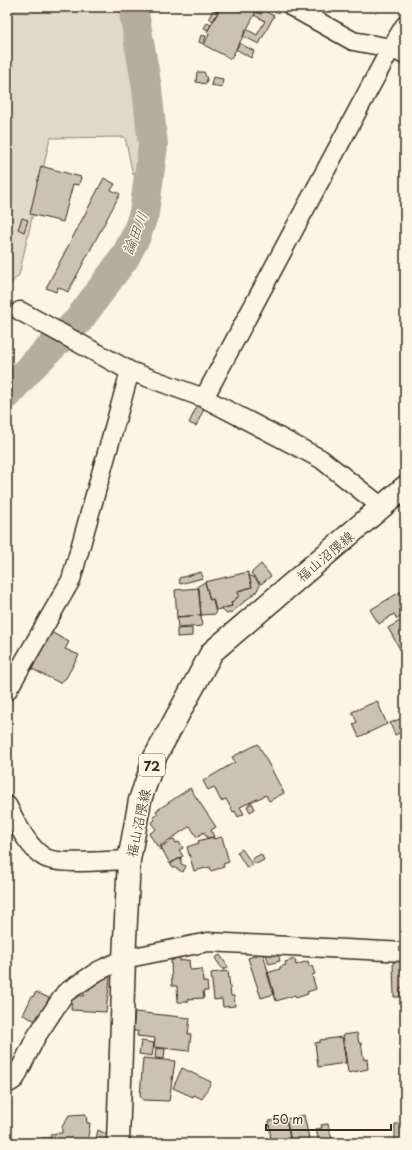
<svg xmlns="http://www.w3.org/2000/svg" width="412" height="1150" font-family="'Playpen Sans','Klee One',sans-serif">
<rect width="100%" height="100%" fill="#fcf5e5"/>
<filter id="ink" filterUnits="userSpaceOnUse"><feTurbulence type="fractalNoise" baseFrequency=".025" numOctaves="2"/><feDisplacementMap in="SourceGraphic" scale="8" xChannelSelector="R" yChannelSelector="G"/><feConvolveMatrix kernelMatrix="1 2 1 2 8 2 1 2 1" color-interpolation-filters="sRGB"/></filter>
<g filter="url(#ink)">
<path fill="#e0d8c8" stroke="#8e8173" d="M7,7H127L163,144L133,175L125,137L50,138L19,275L7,288Z"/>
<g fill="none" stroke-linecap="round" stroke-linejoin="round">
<path stroke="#b7ad9e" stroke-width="30" d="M7,394L30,368L78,321L125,257L136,236L144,213L153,146L147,88L133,7"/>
</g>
<path fill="#ccc2b3" stroke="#3b2a1e" d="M221,7H265L261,14L256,12L231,59L204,45L209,34L207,32Z
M213,10L218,12L213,21L209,18Z
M263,10L274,16L259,44L243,36L246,29L257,35L265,21L254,15L256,12L261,14Z
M207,23L211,25L208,30L204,28Z
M201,35L206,36L203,44L199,42Z
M239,43L254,51L251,58L236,49Z
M197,72H204L207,79L206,84L196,82Z
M213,77L223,79L222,87L211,85Z
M41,166L81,177L79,185L73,184L63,222L30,214Z
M104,178L115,184L111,190L120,194L68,292L58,287L56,292L46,288Z
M22,218L28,220L24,232L18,229Z
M197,406L204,409L196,426L189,423Z
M261,564L271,576L261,584L251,573Z
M201,572L203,578L180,584L179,578Z
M248,572L252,587L238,591L239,596L231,603L232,606L216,610L213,599L210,600L205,582Z
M249,575L255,578L260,585L256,592L232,612L227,614L221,609L232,606L231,603L239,596L238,591L252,587Z
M205,582L210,600L213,599L216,614L201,615L198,586Z
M199,588L201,615L177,617L175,590Z
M405,589V614L397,619L394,614L379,624L370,610Z
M201,615L202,626L178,628L177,617Z
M405,618V655L404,656L388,628Z
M192,628V636L177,637V629Z
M51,632L69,642L65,649L79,655L66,678L60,683L32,669Z
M377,701L387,724L359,737L353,724L357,722L352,712Z
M400,719L405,726V730L395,735L390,723Z
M258,744L284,793L269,801L266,795L240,807L244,814L238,817L235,811L233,812L226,799L221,801L214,787L208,790L203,781L235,762L232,757Z
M190,788L216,827L211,830L214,837L207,838L204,832L197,837L190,826L160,846L162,849L160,850L149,834L156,829L151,823L155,820L153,817L158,814L156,811Z
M252,803L255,809L250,812L247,806Z
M213,837V839L222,837L229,862L223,864L224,867L211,871L210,867L194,871L187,847L199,843L198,841Z
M174,839L176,843L179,842L183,848L179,850L183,856L170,864L161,847Z
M242,849L253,865L247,868L237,852Z
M261,854L264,860L256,864L252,859Z
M181,858V864L186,866L183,872L171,866L172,862Z
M277,951L280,961L269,964L266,954Z
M263,953L274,994L261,998L248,958Z
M220,955L228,967L223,970L215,958Z
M174,957H180V961L189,960L190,970L202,969L203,982H207L208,991H203L204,998L188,999V1002H178L177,986H172L171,960H174Z
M295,959L296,965L308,961L309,966H312L315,974L312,975L316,989L307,992L308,994L296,998L295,995L276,1001L267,973L280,969V967L286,965L285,962Z
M405,961V988H400V997H394L393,962Z
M228,971L231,996H234L235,1006L223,1007L222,999L214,1000L211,973Z
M107,976L110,978L106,1012L71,1010L72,995L84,996V989H90V981Z
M36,992L49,998L38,1022L23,1015L32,996L33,997Z
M135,1012L190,1018L188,1034H191L189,1051L154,1047L155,1038L137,1036L138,1031H133Z
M357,1033L359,1043H361L364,1060L367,1059L368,1069L348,1073L343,1035Z
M342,1037L346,1063L318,1067L315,1043L320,1042V1040Z
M141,1041L154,1043L152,1056L139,1054Z
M156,1048L165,1049L164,1059L155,1058Z
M143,1058L175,1061L169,1101L143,1100L140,1096Z
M182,1068L211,1082L202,1099L194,1095L193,1097L173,1088Z
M86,1114L87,1123H90L87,1143H41V1138H51L50,1134L62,1133V1127L69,1115Z
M304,1115L310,1143H291L286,1119Z
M286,1119L291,1140L271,1142L269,1121Z
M328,1124L332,1139L319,1142L316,1129L322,1128L321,1125Z
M395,1124H405V1143H395Z
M98,1130L108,1135L106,1143H95Z
M291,1140V1143H275L285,1141Z"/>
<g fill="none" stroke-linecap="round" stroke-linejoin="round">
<g stroke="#3b2a1e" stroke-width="21">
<path id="minor" d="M292,7L353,41L391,48L405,55
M20,311L130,371L204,398L321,459L382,507
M204,398L391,48L405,25
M7,691L71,580L130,371
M7,805C15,820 28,848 44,857C58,866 111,860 129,860
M7,1084L15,1079L36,1037L65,993L98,971L124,959L208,942L405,952"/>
</g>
<g stroke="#3b2a1e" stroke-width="25">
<path id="primary" d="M118,1143L124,959L129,860L140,800L155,757L212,652L405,487"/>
</g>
<use href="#minor" stroke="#fcf5e5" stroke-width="18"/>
<use href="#primary" stroke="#fcf5e5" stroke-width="22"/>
</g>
</g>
<g text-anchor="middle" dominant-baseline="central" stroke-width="3" stroke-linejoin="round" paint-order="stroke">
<rect fill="#fcf5e5" stroke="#75675a" stroke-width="1" x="139" y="754" width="26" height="22" rx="3"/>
<g font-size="13" font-weight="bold" fill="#3b2a1e">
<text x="152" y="765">72</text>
</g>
<g font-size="14" fill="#3b2a1e" stroke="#fcf5e5">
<text transform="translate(325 556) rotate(-40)">福山沼隈線</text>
<text transform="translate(138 823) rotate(-78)">福山沼隈線</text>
</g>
<g font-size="15" font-style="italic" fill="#605144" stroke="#fcf5e5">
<text transform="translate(134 233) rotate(-68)">論田川</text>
</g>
</g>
<rect width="412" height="1150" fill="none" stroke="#fcf5e5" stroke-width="24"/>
<rect x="12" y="12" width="388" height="1126" fill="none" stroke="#3b2a1e" stroke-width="1.5" filter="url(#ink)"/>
<path d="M266 1124v6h125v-6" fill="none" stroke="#3b2a1e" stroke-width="2"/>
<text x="272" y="1124" font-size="12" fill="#3b2a1e" stroke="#fcf5e5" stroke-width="3" paint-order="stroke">50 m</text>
</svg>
